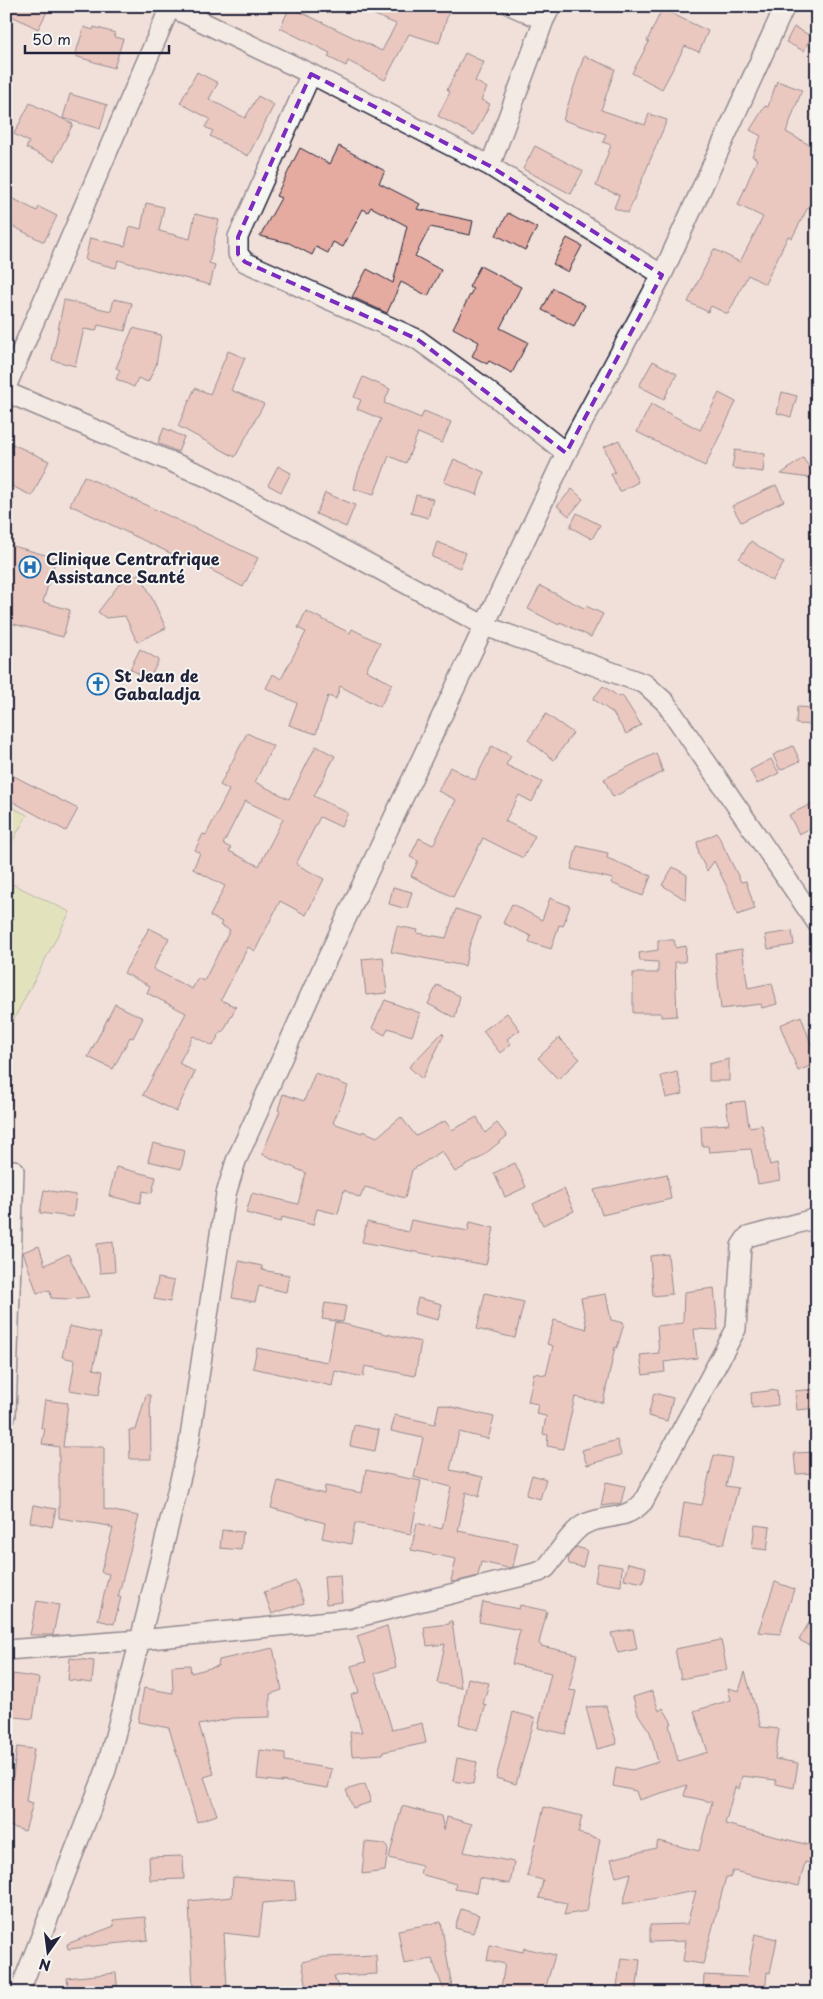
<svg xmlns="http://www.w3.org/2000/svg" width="823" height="1999" font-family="'Playpen Sans',sans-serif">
<rect width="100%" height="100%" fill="#f1e0d9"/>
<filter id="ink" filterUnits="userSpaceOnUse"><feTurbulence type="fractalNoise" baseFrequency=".02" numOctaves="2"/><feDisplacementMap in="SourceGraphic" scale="10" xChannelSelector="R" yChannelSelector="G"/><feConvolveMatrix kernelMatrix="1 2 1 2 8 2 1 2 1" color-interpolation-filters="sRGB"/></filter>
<g filter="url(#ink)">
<path fill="#d0e79c" stroke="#79846c" d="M6,804L27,815L6,853Z
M6,881L70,912L6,1034Z"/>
<path fill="#e5aba0" stroke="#22223b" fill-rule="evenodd" d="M6,6H50L38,29L6,13Z
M354,6H434L449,11L439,43L409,34L385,80L348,61L346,66L328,57L330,53L280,28L290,7L382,51L396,24Z
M662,9L708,31L699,52L685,46L662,89L632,73L649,42L647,41Z
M84,27L93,30L94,27L115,33L114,37L123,39L114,68L75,56Z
M794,27L811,36L804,51L786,42Z
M465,53L484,62L475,81L487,88L481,100L490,104L474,135L438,116L450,92L447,90Z
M584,56L615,69L601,110L645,125L649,114L667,120L628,213L614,208L619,195L596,186L611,145L603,142L606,134L563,120Z
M197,72L218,83L209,99L245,118L258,96L274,105L248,156L210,136L213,131L205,127L210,119L180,103Z
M777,81L802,90L786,132L817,149V190L792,238L788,236L765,284L748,275L728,314L711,306L708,312L688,302L714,249L740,262L763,217L738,205L757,159L752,156L761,136L750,130L765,106L768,107Z
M70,94L107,105L100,129L63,118Z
M30,103L73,124L54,161L26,148L29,142L14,134Z
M339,146L385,171L379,183L420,204L417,209L473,221L470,235L430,227L415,256L441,270L428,296L401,282L387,313L352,297L367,269L393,283L407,226L371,207L368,212L363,209L343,247L333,242L328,253L316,247L312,255L289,243L260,236L281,198L276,196L300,148L330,164Z
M535,146L583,171L571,194L523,169Z
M6,195L37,211L39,207L57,216L44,242L6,223Z
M146,203L164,207L159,231L190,239L195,214L219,220L209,263L215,265L210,285L118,260L116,268L85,260L90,238L125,246L130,226L141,229Z
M508,213L537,228L525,250L496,235Z
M567,238L582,246L568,272L553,264Z
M480,266L521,287L500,328L528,342L512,373L489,361L487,364L472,356L479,342L453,328L473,289L469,287Z
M553,288L585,305L574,326L542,310Z
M114,299L132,303L125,331L98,325L96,331L84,329L75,366L52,360L64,300L111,311Z
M133,328L161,335L156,365L148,382L138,378L134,387L116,379L120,370L116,368Z
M228,351L245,358L231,390L264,404L235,457L178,426L195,388L210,394Z
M653,361L677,374L664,399L639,386Z
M363,377L390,389L384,403L421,418L424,411L451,422L442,443L418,433L406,463L389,456L374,494L354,489L358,473L381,419L357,409L361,400L354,397Z
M782,392L797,396L791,417L777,413Z
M719,393L736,402L705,466L637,432L651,404L700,430Z
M164,428L184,437L178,452L158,443Z
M619,440L638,482L620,492L611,474L615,472L604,447Z
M6,441L49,461L32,496L6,483Z
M735,450L765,454L763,472L732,468Z
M803,458L817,479L781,474Z
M454,459L484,472L477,495L444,482Z
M278,466L291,473L281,492L268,485Z
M84,476L258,558L243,587L198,563L197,566L70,505Z
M776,485L784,501L741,522L732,506Z
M572,489L583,499L569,516L557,506Z
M325,493L355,505L346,527L316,514Z
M416,495L433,499L428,518L411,513Z
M577,513L600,525L592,539L570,527Z
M751,541L784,563L772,581L739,559Z
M437,542L466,553L460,568L432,557Z
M6,544L56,558L43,602L70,610L63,637L6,622Z
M140,573L166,628L137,642L125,616L106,618L98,612L121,582Z
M540,586L584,608L586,606L603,614L591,637L560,622L559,625L528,609Z
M306,611L350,633L352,629L380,643L366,670L392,684L380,707L340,686L336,699L328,696L316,734L289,725L297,703L266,688L273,674L281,679L306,632L298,628Z
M140,649L159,660L149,679L130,669Z
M603,686L619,697L622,695L641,725L626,734L613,713L593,699Z
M797,707L817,708V725L796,724Z
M546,714L573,733L554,760L528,740Z
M247,733L273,746L255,782L289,799L316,746L335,756L314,796L348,813L341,827L320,817L296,864L324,879L306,915L280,901L255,951L248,947L221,1000L236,1007L223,1032L221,1031L213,1046L193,1036L179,1063L195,1072L176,1112L143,1095L186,1013L147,993L150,986L124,973L149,928L169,938L153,969L192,989L198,978L204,981L230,930L220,925L222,922L210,916L225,886L193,869L200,853L195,850L203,834L206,835L229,790L220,785ZM245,801L283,819L259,866L229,851L231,848L223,844Z
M492,746L511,756L506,765L542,782L532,802L519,795L505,821L535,836L523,858L483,838L453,897L411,876L418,861L410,857L419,838L433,845L456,800L438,791L450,767L475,780Z
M793,746L800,761L780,770L773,755Z
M656,753L663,772L613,797L604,779Z
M771,759L779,773L757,784L750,770Z
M6,772L78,809L66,831L6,798Z
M817,801V825L799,834L789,815Z
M717,833L741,882L746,881L755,909L737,915L730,893L714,861L707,871L699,855L697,842Z
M577,846L608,853L607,858L651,876L643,896L611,883L613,879L571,869Z
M673,867L687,875L686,900L662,885Z
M393,887L412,892L407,909L389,904Z
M550,898L570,906L563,926L559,925L551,949L529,942L531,936L503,923L512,904L542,920Z
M456,909L480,917L469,947L465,966L391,952L397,926L418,930L417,933L446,938Z
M792,931L794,945L768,949L765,935Z
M658,940H674L676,948L686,946L685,962H675L677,1016L661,1017V1013H633V973H658V962L640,961L639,953L658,950Z
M742,949L748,988L772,983L777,1004L762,1008L761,1004L721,1009L715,953Z
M383,957L387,993L366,995L362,959Z
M437,985L460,996L455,1018L428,1004Z
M385,1000L420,1013L412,1036L388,1028L385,1035L372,1028Z
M115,1004L143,1018L133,1038L130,1037L113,1069L88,1057Z
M507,1013L520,1030L507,1039L511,1044L500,1053L483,1031Z
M801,1016L811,1044L817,1042V1063L798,1071L780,1025Z
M442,1033L444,1035L422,1079L409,1067Z
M559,1038L580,1059L558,1079L538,1058Z
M729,1059V1081H709V1064Z
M677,1072L683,1094L666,1098L661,1076Z
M315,1073L348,1086L333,1123L362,1133L363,1131L377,1137L401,1117L416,1136L445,1121L452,1130L477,1117L485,1133L497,1123L507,1136L480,1158L455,1172L442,1151L412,1170L405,1198L365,1187L360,1198L344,1190L338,1214L317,1209L313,1225L282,1217L281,1222L246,1213L252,1193L298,1204L306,1173L262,1154L280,1111L278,1110L283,1094L304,1101Z
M745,1101L749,1127L762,1125L770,1165L777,1163L780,1180L758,1184L751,1149L709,1152L708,1146H702L701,1126L729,1124L726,1103Z
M153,1143L185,1151L181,1169L148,1161Z
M515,1163L526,1187L505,1197L494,1173Z
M116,1167L156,1177L152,1193L143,1191L140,1203L109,1196Z
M667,1174L671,1199L602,1215L594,1190Z
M564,1189L574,1211L543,1225L533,1204Z
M44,1190L76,1195L73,1217L40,1213Z
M411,1220L468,1231L470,1222L494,1228L486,1265L362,1242L367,1222L408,1232Z
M113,1242L115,1272L100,1273L97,1244Z
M39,1246L45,1265L68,1254L89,1297L69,1299L51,1298L50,1290L37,1293L23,1252Z
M668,1254L672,1294L653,1296L650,1256Z
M239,1261L262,1266V1270L289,1275L286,1292L259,1286L255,1302L232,1298Z
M158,1278L174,1281L170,1302L154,1299Z
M714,1288L718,1330L694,1329L697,1358L664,1362L665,1372L643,1375L640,1355L659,1353L657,1326L683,1323L684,1292Z
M485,1293L524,1302L515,1338L477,1329Z
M606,1294L611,1320L624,1323L617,1348L615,1347L603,1403L575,1397L563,1449L547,1446L548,1435L543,1434L546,1416L536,1414L538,1404L528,1402L534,1373L546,1375L553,1346L547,1344L554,1320L587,1329L581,1298Z
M418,1298L442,1304L438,1320L414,1314Z
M325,1303L346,1306L343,1322L322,1319Z
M335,1322L421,1342L415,1376L365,1366L363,1377L335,1371L332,1386L253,1368L257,1348L327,1362Z
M69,1326L101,1333L93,1369L103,1371L99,1395L70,1390L75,1360L62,1357Z
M815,1389L817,1408L797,1410L795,1391Z
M777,1390L778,1405L752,1408L751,1393Z
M654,1393L673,1398L667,1421L648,1416Z
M146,1395H150L151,1459H130L129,1430H136Z
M45,1400L68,1403L63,1447H104V1509L139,1516L118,1597H121L114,1624L98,1620L109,1574L101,1572L113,1528H109L110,1526L59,1518V1447L42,1444L45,1428H41Z
M439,1404L494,1417L488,1439L459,1432L450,1470L483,1477L479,1497L466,1492L458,1531L518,1543L513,1567L508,1568L481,1562L478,1576L454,1582L451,1581L456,1559L411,1550L417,1523L442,1529L451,1487L414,1477L423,1438L391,1431L395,1415L435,1424Z
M354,1425L379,1430L375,1451L350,1446Z
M617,1440L621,1455L587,1465L582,1450Z
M817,1452V1473L796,1474L794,1453Z
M714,1455L732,1458L726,1486L738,1488L724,1544L679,1538L684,1502L702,1505Z
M366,1470L421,1481L411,1534L355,1523L351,1544L322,1538L325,1523L271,1508L278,1481L324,1494L325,1486L362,1493Z
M532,1475L546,1479L540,1499L526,1495Z
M606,1482L625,1486L621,1503L601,1506Z
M33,1505L56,1509L52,1527L30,1522Z
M755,1525L770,1527L767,1550L752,1548Z
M222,1530L243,1532L241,1550L220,1548Z
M576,1547L587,1550L583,1567L569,1564L568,1557Z
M598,1563L622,1567L621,1586L595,1582Z
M628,1563L646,1567L643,1583L624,1579Z
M340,1575L342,1602L326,1604L324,1576Z
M296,1581L304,1603L272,1614L264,1592Z
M775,1582L794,1589L780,1634L758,1632Z
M37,1601L59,1605L53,1635H30Z
M483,1602L519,1609L520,1605L547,1611L539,1643L541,1646L577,1654L569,1690L576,1691L566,1734L538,1728L551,1673L512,1664L520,1630L479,1622Z
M817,1609V1649L799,1640Z
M450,1621H452L461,1688L437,1683L445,1644L427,1646L424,1627L449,1624Z
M387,1626L396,1667L375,1673L392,1730L422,1723L426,1743L383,1752V1754L352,1756L350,1732H362L351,1695L359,1692L351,1666L366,1662L357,1636Z
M633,1629L637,1649L618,1653L611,1633Z
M721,1640L727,1670L681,1679L675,1649Z
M273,1648L282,1690L270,1694V1717L234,1718L199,1725L214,1774L204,1777L217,1815L197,1822L169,1728L138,1722L144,1688L173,1693L172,1666L190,1665L191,1673L218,1666L219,1660Z
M70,1658L94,1661L92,1683L68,1680Z
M745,1672L761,1727L779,1729L775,1759L798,1763L794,1788L776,1784V1780L742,1776L739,1789L735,1787L725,1824L817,1847L813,1864L805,1862L799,1886L733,1871L730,1878L726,1877L703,1964L683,1961L686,1941L650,1942V1925L687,1924L696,1891L623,1904L631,1873L616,1877L611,1859L656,1848L658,1841L699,1851L712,1802L684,1796L687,1785L639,1800L636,1791L613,1786L616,1767L632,1770L658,1762L650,1732L638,1714L633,1697L652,1691L659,1711L663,1708L672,1723L669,1725L678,1761L708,1752L694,1711L731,1700L728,1688L739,1691Z
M13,1674L39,1678L33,1719L7,1716Z
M468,1678L489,1683L483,1704L486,1705L478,1730L459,1724Z
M606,1706L617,1744L597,1749L586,1707Z
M513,1712L535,1718L516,1784L496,1778Z
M17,1747L34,1749L26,1801L33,1803L25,1831L6,1825V1796L10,1797Z
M260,1750L285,1753V1761L332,1769L328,1788L282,1781V1782L257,1779Z
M457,1758L477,1762L473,1784L453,1781Z
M365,1784L371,1802L353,1808L346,1790Z
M402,1806L441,1816L444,1830L447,1817L472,1824L464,1852L514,1862L510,1884L479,1878L476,1893L455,1889L456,1884L420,1874L422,1866L389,1858Z
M544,1807L582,1816L578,1833L600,1839L587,1911L564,1915L567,1903L539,1898L543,1880L527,1876Z
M365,1842L386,1844L388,1850L385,1871L362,1874Z
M183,1856L184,1879L150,1880L149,1857Z
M233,1877L294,1881L296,1900L263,1903L259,1937L224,1933L227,1987L193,1989L189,1901L232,1897Z
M461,1909L479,1915L473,1933L455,1928Z
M145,1917L148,1940L68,1949L67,1944L114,1926L113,1920Z
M441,1922L453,1993H445L432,1959L404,1964L398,1930Z
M755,1934L777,1939L770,1973L767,1972L765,1993H703L704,1975L747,1977Z
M490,1945L523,1952L524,1948L555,1955L544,1993H500L505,1964L487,1960Z
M376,1955L377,1974L334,1976L340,1993H308L302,1962L324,1957Z
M621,1958L640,1960L636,1993H616Z
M116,1973L118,1993H69L67,1978Z"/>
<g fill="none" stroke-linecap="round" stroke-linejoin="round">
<g stroke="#22223b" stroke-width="22">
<path id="minor" d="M169,6L311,74L490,166L662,275
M512,6L544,20
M311,74L238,237V254L245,262L417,339L478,383L566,453
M490,166L544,20L551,6
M6,387L170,7
M6,392L207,477L485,626L645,684L665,702L817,923
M6,1415L14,1170
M6,1650L140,1640L350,1619L539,1572L546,1568C556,1556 572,1530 585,1524C608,1513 624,1522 643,1502L736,1329L741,1246L747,1237L817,1218
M19,1993L106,1770L140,1640L189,1444L226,1194L236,1161L317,980L566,453L662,275L785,6"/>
</g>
<use href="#minor" stroke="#f6f6f2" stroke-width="19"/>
</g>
</g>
<path d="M0 0H823V1999H0ZM311,74L490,166L662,275L566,453L417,339L245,262L238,254V237Z" fill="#f1e0d9" fill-opacity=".55" fill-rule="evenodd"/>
<path fill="none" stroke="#7b2cbf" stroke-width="4" stroke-dasharray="10 6" stroke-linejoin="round" d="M311,74L490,166L662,275L566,453L417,339L245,262L238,254V237Z"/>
<defs>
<g id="hospital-ring" transform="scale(1.125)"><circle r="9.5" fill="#f6f6f2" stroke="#1f6fb2" stroke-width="1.5"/><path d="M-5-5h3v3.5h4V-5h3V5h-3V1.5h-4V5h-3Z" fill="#1f6fb2"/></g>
<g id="church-ring" transform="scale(1.125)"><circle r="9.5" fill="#f6f6f2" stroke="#1f6fb2" stroke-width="1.5"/><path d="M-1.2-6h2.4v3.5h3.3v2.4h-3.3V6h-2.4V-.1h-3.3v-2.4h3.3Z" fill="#1f6fb2"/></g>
</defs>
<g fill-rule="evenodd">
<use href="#hospital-ring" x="30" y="567"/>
<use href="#church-ring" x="98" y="684"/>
</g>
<g text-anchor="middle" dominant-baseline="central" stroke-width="4" stroke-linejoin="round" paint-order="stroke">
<g font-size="16" font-weight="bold" fill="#22223b" stroke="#f6f6f2" text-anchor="start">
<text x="46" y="558">Clinique Centrafrique<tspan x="46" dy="18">Assistance Santé</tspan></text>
<text x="114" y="675">St Jean de<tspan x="114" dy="18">Gabaladja</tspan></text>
</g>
</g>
<rect width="823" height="1999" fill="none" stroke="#f6f6f2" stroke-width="25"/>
<rect x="12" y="12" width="798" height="1974" fill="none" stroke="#22223b" stroke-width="2" filter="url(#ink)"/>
<g transform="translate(48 1952) rotate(194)" stroke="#f6f6f2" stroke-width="4" paint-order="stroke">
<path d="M0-4L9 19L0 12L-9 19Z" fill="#22223b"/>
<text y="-8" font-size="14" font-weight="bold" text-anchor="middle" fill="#22223b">N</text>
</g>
<path d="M25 45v8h144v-8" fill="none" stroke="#22223b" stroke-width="2.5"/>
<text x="32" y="45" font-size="15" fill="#22223b" stroke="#f6f6f2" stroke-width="4" paint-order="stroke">50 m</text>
</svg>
